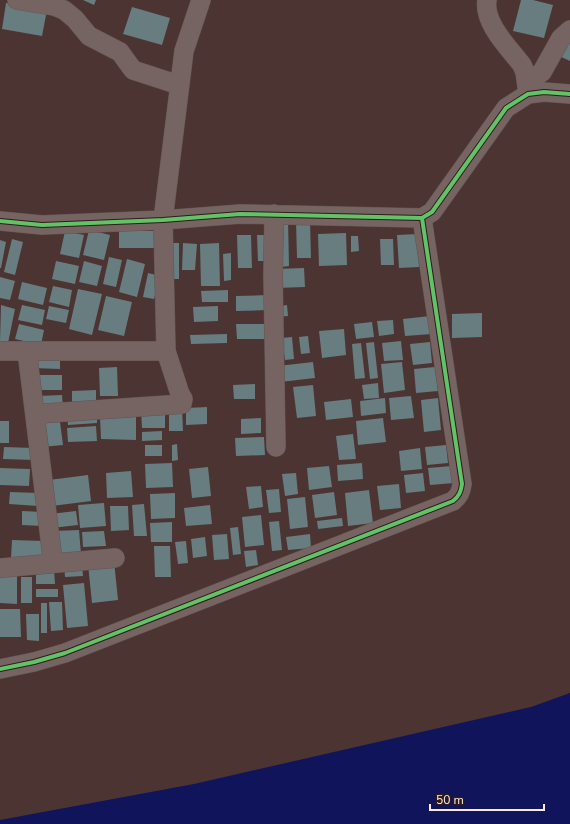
<svg xmlns="http://www.w3.org/2000/svg" width="570" height="824" font-family="'Nunito Sans',sans-serif">
<rect width="100%" height="100%" fill="#4c3432"/>
<path fill="#0f145b" d="M570,693V824H0V820L194,784L531,707Z"/>
<path fill="#677d80" d="M83,0H96L94,5Z
M521,0H533L553,5L544,38L513,31Z
M6,3L47,10L42,36L2,29Z
M132,7L170,18L162,45L123,34Z
M570,38V61L559,56Z
M288,219L289,266L281,267L280,220Z
M310,220L311,258H297L296,221Z
M89,230L110,235L104,260L83,255Z
M65,231L84,235L79,258L60,254Z
M119,231H155V248H119Z
M346,233L347,265L319,266L318,234Z
M418,234L419,267L399,268L397,235Z
M237,235H251L252,268H238Z
M257,235H268L269,261H258Z
M351,236H358L359,251L351,252Z
M12,239L23,242L15,275L4,272Z
M380,239H393L394,265H381Z
M0,240L6,242L1,268H0Z
M167,243H179V279H168Z
M183,243L197,244L195,270H182Z
M219,243L220,286H201L200,244Z
M231,253V280L224,281L223,254Z
M109,257L122,260L116,287L103,284Z
M127,259L145,264L137,297L119,292Z
M56,261L79,266L75,284L52,279Z
M84,261L102,266L97,286L79,282Z
M304,268L305,287L275,288V269Z
M148,273L160,276L154,299L143,297Z
M0,277L15,281L10,300L0,298Z
M22,282L47,288L43,305L18,299Z
M53,286L72,290L69,307L49,302Z
M78,289L102,294L92,335L69,329Z
M228,290V302H202L201,291Z
M268,295V310L236,311V296Z
M106,296L132,302L124,336L98,330Z
M1,305L15,309L8,343L0,341Z
M22,305L45,310L42,325L18,320Z
M287,305L288,316L276,317L275,307Z
M49,306L69,310L66,323L46,319Z
M218,306V321L194,322L193,307Z
M482,313V337L452,338V314Z
M430,316L432,334L405,336L403,319Z
M393,320L394,334L379,336L377,321Z
M372,322L374,337L356,339L354,324Z
M19,324L44,330L41,345L15,339Z
M236,324H268V339H237Z
M344,329L346,355L322,358L319,331Z
M227,334V343L191,344L190,335Z
M308,336L310,353L301,354L299,337Z
M292,337L294,359L285,360L282,338Z
M401,341L403,360L384,361L382,343Z
M374,342L378,378L370,379L366,343Z
M430,342L432,363L413,365L410,344Z
M361,343L365,378L355,379L352,344Z
M33,355L60,356V369L32,368Z
M313,362L315,378L280,382L278,366Z
M402,362L405,390L384,393L381,364Z
M117,367L118,396H100L99,368Z
M435,367L438,391L416,393L414,369Z
M33,375H62V390H33Z
M378,383L379,398L364,399L362,385Z
M255,384V399H234L233,385Z
M313,385L316,416L297,418L293,387Z
M96,390V407L72,408V391Z
M62,395L63,409L37,410L36,396Z
M411,396L414,418L391,420L389,398Z
M385,398L386,413L361,416L360,401Z
M438,398L441,430L424,432L421,400Z
M351,399L353,417L326,420L324,402Z
M207,407V424L186,425V408Z
M169,408H182L183,431H169Z
M165,409V428H142L141,410Z
M97,412V423L68,425L67,414Z
M59,414L63,445L42,447L38,417Z
M100,417H136V440L101,439Z
M261,418V433L241,434V419Z
M383,418L386,442L358,445L356,421Z
M0,421H9V443H0Z
M96,426L97,441L68,442L67,428Z
M162,431V440L142,441V432Z
M353,434L356,459L339,460L336,436Z
M264,437L265,455L236,456L235,438Z
M177,444L178,460L172,461V445Z
M145,445H162V456H145Z
M446,445L448,463L427,465L425,447Z
M4,447L34,448V460L3,459Z
M420,448L422,469L401,471L399,451Z
M172,463L173,487L146,488L145,464Z
M362,463L363,479L338,481L337,465Z
M329,466L332,487L309,490L307,468Z
M452,466L454,483L430,485L428,468Z
M208,467L211,496L192,498L189,469Z
M0,468L30,469L29,486L0,485Z
M131,471L133,497L107,498L106,473Z
M296,473L298,494L285,496L282,474Z
M423,473L425,491L406,493L404,475Z
M88,475L91,501L52,506L49,480Z
M399,484L401,508L380,510L377,486Z
M261,486L263,507L249,509L246,487Z
M279,489L281,512L269,513L266,490Z
M369,490L373,523L348,526L345,493Z
M10,492L39,493L38,506L9,504Z
M334,492L337,515L315,518L312,495Z
M175,493V518L151,519L150,494Z
M305,497L308,527L290,529L287,499Z
M104,503L106,526L80,528L78,505Z
M144,504L147,536H134L132,505Z
M210,505L212,524L186,526L184,508Z
M110,506H128L129,530L111,531Z
M22,511L43,512L42,526L22,525Z
M76,511L78,525L52,528L50,514Z
M261,515L264,545L245,547L242,517Z
M342,518L343,526L318,529L317,521Z
M279,521L282,550L272,551L269,522Z
M172,522V542H151L150,523Z
M238,527L241,554L233,555L230,528Z
M79,530L81,554L56,556L54,531Z
M104,531L106,546L83,547L82,532Z
M227,534L229,559L214,560L212,535Z
M310,534L311,548L288,550L286,537Z
M205,537L207,556L193,558L191,539Z
M12,540L44,541V559L11,558Z
M186,541L188,563L178,564L175,542Z
M154,546H170L171,577H155Z
M256,550L258,565L246,567L244,551Z
M114,561L118,600L92,603L88,564Z
M64,565H82L83,576L65,577Z
M36,569H54L55,584H36Z
M0,576H17V604L0,603Z
M21,577H32V603H21Z
M84,583L88,626L67,628L63,585Z
M36,589H58V597H36Z
M49,602H62L63,630L51,631Z
M41,603H47V633H41Z
M0,609H20L21,637H0Z
M26,614H39V641L27,640Z"/>
<g fill="none" stroke-linecap="round" stroke-linejoin="round">
<g stroke="#655351" stroke-width="20">
<path id="minor" d="M17,0L54,6L64,10L75,19L89,36L120,52L133,70L179,85
M487,0C483,23 509,48 522,65L525,72L528,94
M527,83L542,72L561,38L570,30
M274,214L273,275L276,447
M0,221L42,225L163,220L240,214L422,218L432,212L506,108L528,94L544,92L570,94
M0,351H166L163,220L184,51L201,0
M27,351L53,563
M35,414L182,404L183,399L180,394L166,351
M0,568L115,558
M0,669L34,662L65,653L453,501C459,496 461,492 462,484L422,218"/>
</g>
<use href="#minor" stroke="#756462" stroke-width="19"/>
<g stroke="#2f1b19" stroke-width="6">
<path id="cycleway" d="M0,221L42,225L163,220L240,214L422,218L432,212L506,108L528,94L544,92L570,94
M0,669L34,662L65,653L453,501C459,496 461,492 462,484L422,218"/>
</g>
<use href="#cycleway" stroke="#61c268" stroke-width="4"/>
</g>
<path d="M430 804v6h114v-6" fill="none" stroke="#fcebe8" stroke-width="2"/>
<text x="436" y="804" font-size="12" fill="#fcebe8" stroke="#2f1b19" stroke-width="3" paint-order="stroke">50 m</text>
</svg>
